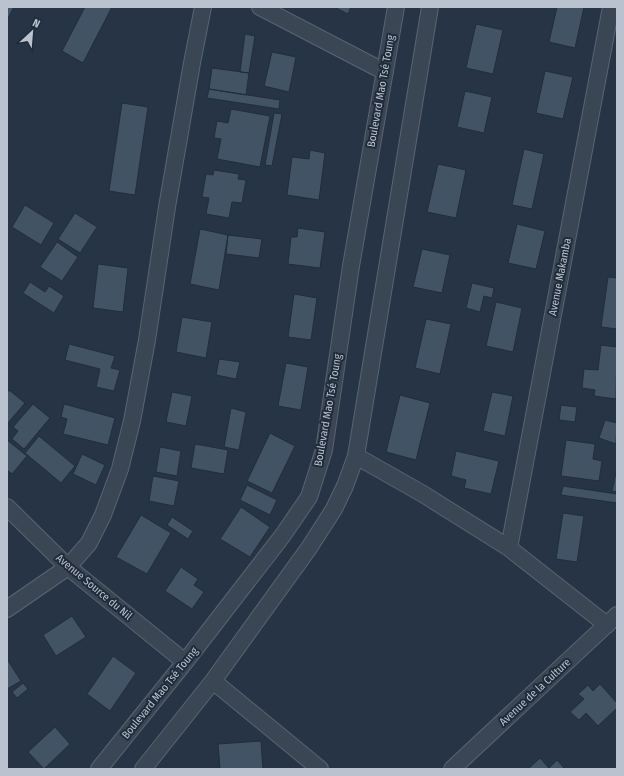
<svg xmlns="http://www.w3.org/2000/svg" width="624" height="776" font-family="'Fira Sans Condensed',sans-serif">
<rect width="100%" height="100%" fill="#263445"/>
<path fill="#425365" stroke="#222d3c" d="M7,7H14L7,20Z
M85,7H112L83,63L62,51Z
M334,7H351L348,14Z
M557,7H584L575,48L549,42Z
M476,24L503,30L493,74L466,68Z
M245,34L255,36L249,73L240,72Z
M272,52L296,57L289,92L264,86Z
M212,68L249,73L246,95L209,89Z
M545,71L573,77L563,119L536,113Z
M209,89L280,100L279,109L207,98Z
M465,91L492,97L484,133L457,127Z
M122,103L148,107L135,195L109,191Z
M231,109L270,116L260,167L217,159L221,139L214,138L217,121L228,123Z
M274,113L282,114L272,166L265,165Z
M524,149L544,154L532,209L512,205Z
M310,150L325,153L319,200L287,195L292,157L309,159Z
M438,164L466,170L456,218L427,212Z
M214,170L239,174L238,179L246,180L242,203L232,202L229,218L206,214L209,198L202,197L206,174L213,175Z
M25,205L54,223L41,245L12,227Z
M75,213L97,227L80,253L58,239Z
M517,224L545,231L536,269L508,263Z
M298,228L325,232L320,268L288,264L291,237H297Z
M200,229L228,235L219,290L190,284Z
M228,235L262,239L259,258L226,254Z
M57,242L78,257L62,281L40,267Z
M422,249L450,255L442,293L413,287Z
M98,264L128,268L123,312L93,308Z
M608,277L617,278V329L601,327Z
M30,282L45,292L49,286L64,296L54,313L23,293Z
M472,283L494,288L492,298L484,296L480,312L466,308Z
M294,294L317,298L311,340L288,337Z
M496,302L522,308L513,352L486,346Z
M182,317L212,322L206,358L176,352Z
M426,319L451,324L440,374L415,368Z
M69,344L115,356L111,368L120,370L114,391L96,387L100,369L65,360Z
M601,345L617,347L616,399L594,396L595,390L582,388L584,369L598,370Z
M219,359L240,362L236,379L216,375Z
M286,363L308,367L301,410L278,406Z
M9,390L25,403L7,424V393Z
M172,392L192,396L186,426L166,422Z
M492,392L513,396L505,436L483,431Z
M400,395L430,403L416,460L386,452Z
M33,404L50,418L24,449L12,439L18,431L13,427Z
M64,404L115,418L108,445L63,434L67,419L61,417Z
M561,405L577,407L575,422L559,420Z
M231,408L246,412L239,450L224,447Z
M605,420L617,423L616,444L599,438Z
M270,433L295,446L272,493L247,481Z
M39,436L75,466L61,483L25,453Z
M7,440L27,456L12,474L7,470Z
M566,440L595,444L593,459L602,461L599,481L561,476Z
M195,444L228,450L224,474L191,468Z
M160,447L181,451L177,476L156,472Z
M456,451L499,461L491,494L464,488L466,480L451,476Z
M82,454L105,465L96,485L73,474Z
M617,468V492L612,491Z
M153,476L179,481L174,506L149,501Z
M247,485L277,500L270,515L240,500Z
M563,486L617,494V503L561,495Z
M241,507L270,527L250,557L220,539Z
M563,513L584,516L577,562L556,559Z
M141,515L171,533L147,574L116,557Z
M172,517L193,531L188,539L167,525Z
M181,567L198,579L194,585L204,592L192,609L165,591Z
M72,616L86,637L56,656L43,635Z
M113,656L136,673L110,711L87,694Z
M7,659L21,681L7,689Z
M23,683L28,689L17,698L12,692Z
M600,684L617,703V708L598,726L586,713L579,720L570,712L584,699L578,694L588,685L593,691Z
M55,727L70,744L44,769L28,752Z
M261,741L263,769H220L218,744Z
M540,758L549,768L557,760L565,769H528Z"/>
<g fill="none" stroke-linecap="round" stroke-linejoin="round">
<g stroke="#5a6472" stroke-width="18">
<path id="street" d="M260,7L385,72
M356,456L423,494L509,548L607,625
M7,507L68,567L185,662
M509,548L611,7
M7,609L68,567L89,543L103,515L120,469L132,421L147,340L167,207L192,63L203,7
M213,681L320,769
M99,769L185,662L283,535L309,497L324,450L351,266L396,7
M143,769L213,681L309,548L334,509L345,486L356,456L430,7
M452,769L617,615"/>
</g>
<use href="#street" stroke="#3b4655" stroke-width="16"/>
</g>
<g text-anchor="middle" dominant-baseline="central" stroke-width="4" stroke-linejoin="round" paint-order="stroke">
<g font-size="11" fill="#b9c2ce" stroke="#202b3a">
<text transform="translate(381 91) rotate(-80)">Boulevard Mao Tsé Toung</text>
<text transform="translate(560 277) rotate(-79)">Avenue Makamba</text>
<text transform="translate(328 410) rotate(-80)">Boulevard Mao Tsé Toung</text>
<text transform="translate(94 587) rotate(40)">Avenue Source du Nil</text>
<text transform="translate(535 692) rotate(-43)">Avenue de la Culture</text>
<text transform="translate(160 693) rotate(-51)">Boulevard Mao Tsé Toung</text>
</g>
</g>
<rect width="624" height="776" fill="none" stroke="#b9c2ce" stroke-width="16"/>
<g transform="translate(32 32) rotate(26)" stroke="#202b3a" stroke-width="3" paint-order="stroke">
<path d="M0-3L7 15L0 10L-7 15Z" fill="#b9c2ce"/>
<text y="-6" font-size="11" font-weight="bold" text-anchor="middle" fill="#b9c2ce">N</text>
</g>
</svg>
